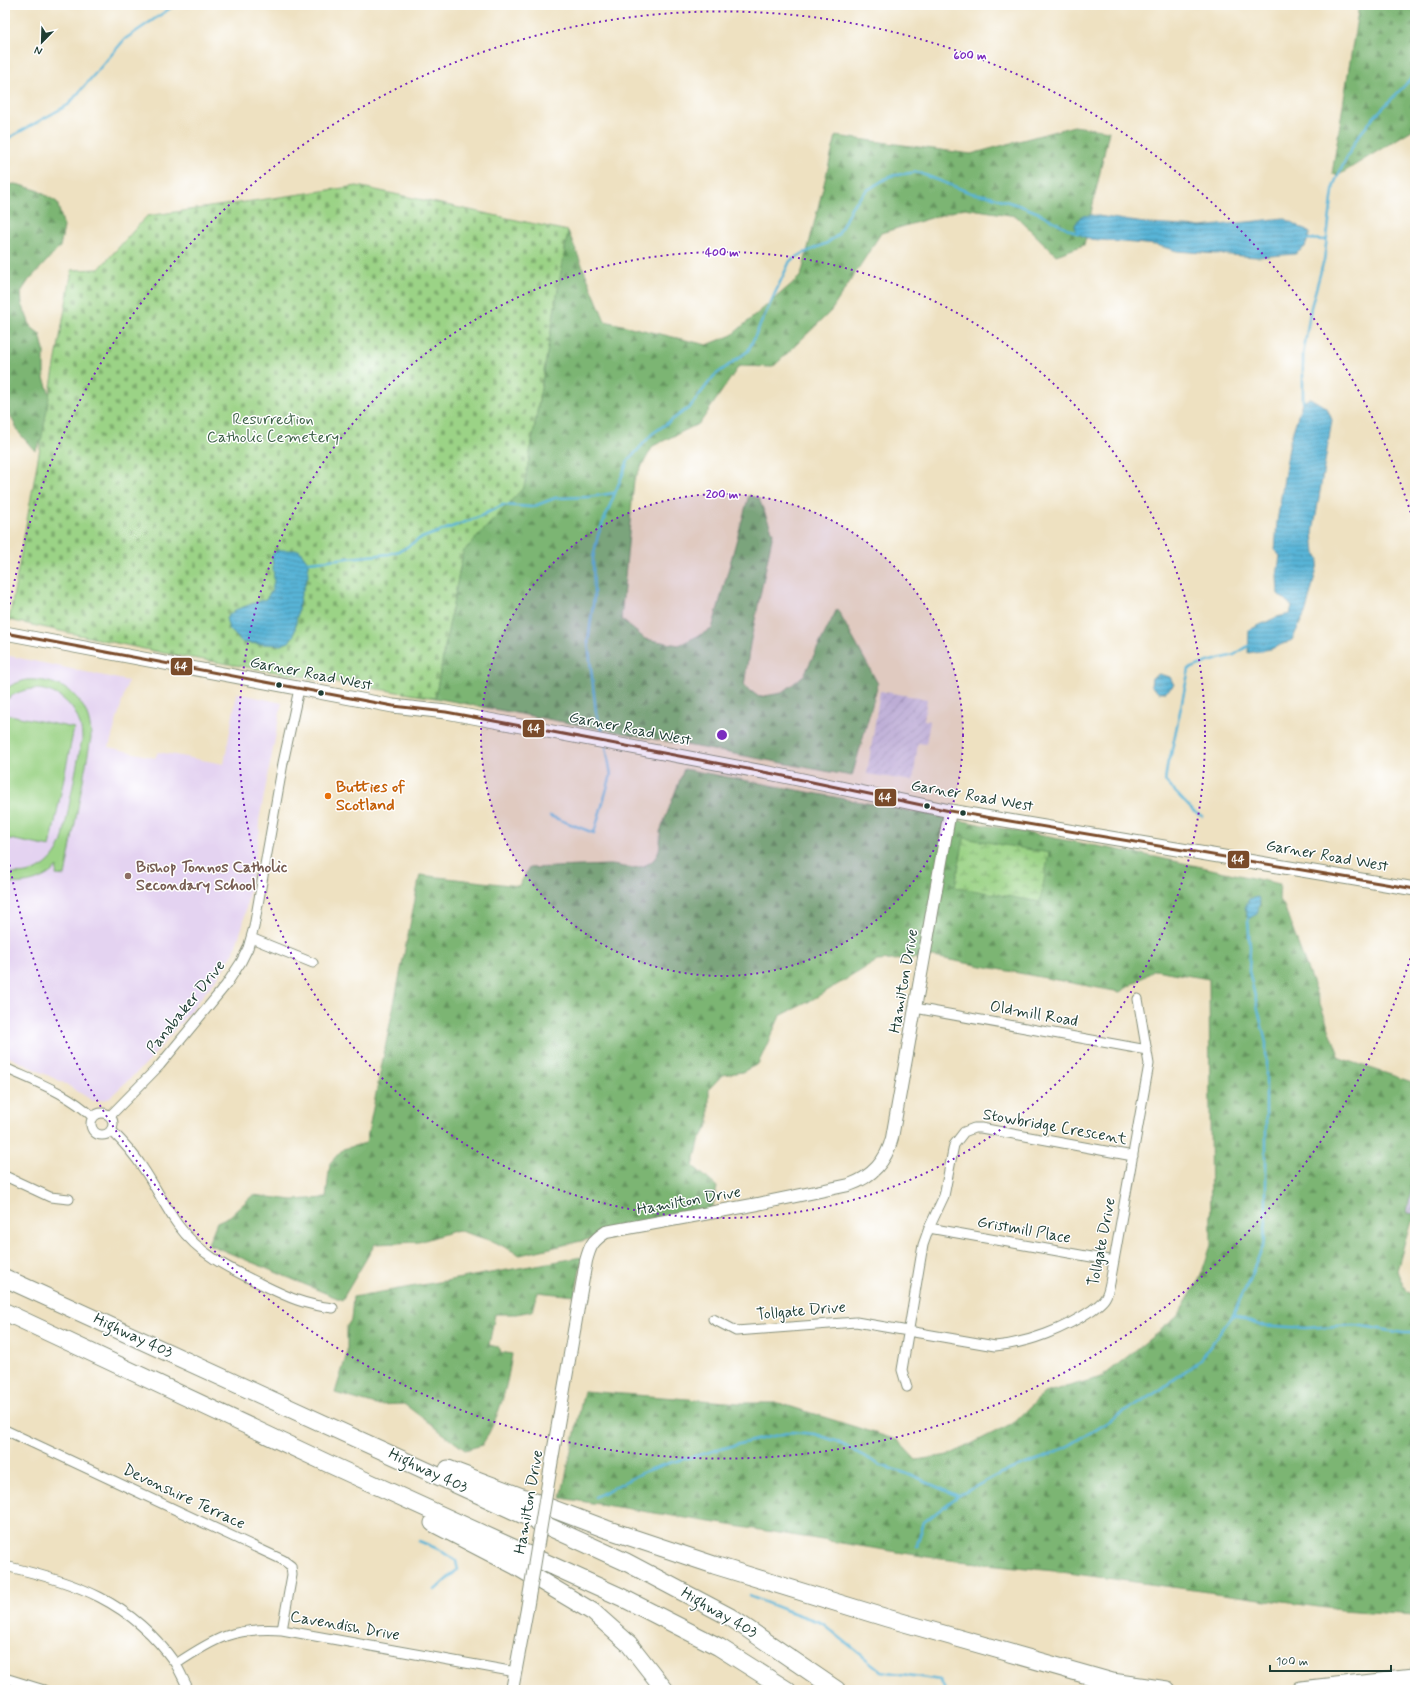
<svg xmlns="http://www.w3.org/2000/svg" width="1420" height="1695" font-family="Mynerve,sans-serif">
<defs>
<pattern id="industrial-furrows" width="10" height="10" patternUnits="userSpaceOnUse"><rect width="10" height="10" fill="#c6c0d9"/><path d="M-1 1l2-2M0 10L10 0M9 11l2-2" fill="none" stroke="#a09db1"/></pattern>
<pattern id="forest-firs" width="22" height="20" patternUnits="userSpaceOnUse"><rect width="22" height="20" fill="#7cb573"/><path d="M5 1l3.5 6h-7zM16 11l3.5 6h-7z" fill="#65945f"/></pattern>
<pattern id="wetland-marsh" width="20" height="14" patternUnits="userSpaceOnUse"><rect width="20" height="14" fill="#9bd386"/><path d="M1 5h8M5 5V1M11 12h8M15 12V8" fill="none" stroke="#7eac6e"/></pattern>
<pattern id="cemetery-stones" width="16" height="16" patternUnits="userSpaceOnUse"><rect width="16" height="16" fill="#9bd386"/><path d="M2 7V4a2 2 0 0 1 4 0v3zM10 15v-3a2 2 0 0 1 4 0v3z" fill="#7eac6e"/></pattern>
<pattern id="water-rules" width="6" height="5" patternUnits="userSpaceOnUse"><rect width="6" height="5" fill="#59b4d7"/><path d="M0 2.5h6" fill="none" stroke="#4994af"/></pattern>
</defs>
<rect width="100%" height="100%" fill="#fff"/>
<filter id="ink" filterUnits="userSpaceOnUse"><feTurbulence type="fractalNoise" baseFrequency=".025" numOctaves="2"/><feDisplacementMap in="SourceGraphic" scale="8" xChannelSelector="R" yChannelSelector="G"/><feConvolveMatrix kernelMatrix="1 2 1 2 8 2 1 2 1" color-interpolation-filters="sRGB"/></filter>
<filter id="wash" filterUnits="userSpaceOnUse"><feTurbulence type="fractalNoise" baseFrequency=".012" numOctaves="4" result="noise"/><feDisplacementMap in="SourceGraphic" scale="16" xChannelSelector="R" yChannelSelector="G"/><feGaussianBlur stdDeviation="0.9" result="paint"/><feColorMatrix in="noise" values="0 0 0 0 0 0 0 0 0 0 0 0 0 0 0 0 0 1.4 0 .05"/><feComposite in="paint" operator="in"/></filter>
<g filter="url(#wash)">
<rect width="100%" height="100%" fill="#eee1c1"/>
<path fill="#e4d3f1" d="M5,655L128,681L109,747L155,758L158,752L224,764L237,693L282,703L259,821L260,830L243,925L233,954L218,977L149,1061L108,1099L93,1101L64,1083L5,1055Z"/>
<path fill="url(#industrial-furrows)" d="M880,691L927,699L924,720L930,721L926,744L918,743L913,781L867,774Z
M1415,1168V1213L1407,1212Z"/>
<path fill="url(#forest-firs)" stroke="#4e7954" d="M1359,5H1415V128L1339,175L1332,174Z
M1074,126L1109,131L1084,245L1056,255L1016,216L965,208L881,233L831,311L773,367L739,366L700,423L653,446L634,480L621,619L645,639L679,645L712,629L749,495L759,499L773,533L750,644L744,686L759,697L782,693L804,675L837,609L878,684L852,776L435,698L463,552L524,487L568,231L605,321L707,345L732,335L801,276L836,136L971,154Z
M16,184L37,190L57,202L64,227L60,247L29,280L21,292L22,304L31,327L40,334L44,350V378L54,406L49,428L35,451L20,434L5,406V185Z
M684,769L1151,856L1280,884L1279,898L1284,906L1340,1058L1415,1083V1168L1407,1212L1415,1213V1222L1411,1221L1397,1270L1406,1291L1415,1297V1615L1341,1610L1054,1571L941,1559L561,1498L584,1391L740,1403H779L897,1440L916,1460L949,1455L1015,1422L1044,1393L1102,1377L1177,1317L1200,1278L1211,1245L1209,979L1155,970L1120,992L934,957L877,961L808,1002L780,1016L758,1064L742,1072L722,1075L709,1089V1124L699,1142L693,1166L717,1187L712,1211L520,1255L495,1242L457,1230L419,1242L375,1244L342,1300L208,1244L217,1222L230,1216L253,1195L293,1200L326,1198L330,1163L343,1149L366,1143L420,875L519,886L529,868C555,867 582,866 609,865C623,865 632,872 648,864C660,857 661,845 660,832Z
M582,1257L575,1296L537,1292L532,1311L516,1314H495L489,1345L498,1347L500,1352L512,1354C507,1387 500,1416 482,1445L465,1450L404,1404L376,1405L335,1393L347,1354V1326L351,1320L353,1297Z"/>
<path fill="url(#wetland-marsh)" stroke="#5d885d" d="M964,838L1049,853L1040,902L955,887Z"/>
<path fill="url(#cemetery-stones)" stroke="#5d885d" d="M357,186L568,231L524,487L463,552L435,698L340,683L163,653L9,620L72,270L99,269L147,216Z"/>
<path fill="#9bd386" stroke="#5d885d" d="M26,680C63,678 91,699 91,738L65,876L56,875L57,867C43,881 24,886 5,882V872C32,879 56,864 63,837L82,739C82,698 37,673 5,701V689L14,684Z
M5,714L74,728L50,847L5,838Z"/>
<path fill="url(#water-rules)" stroke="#3c7886" d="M1092,215L1150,224L1201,227L1284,218L1310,233L1305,247L1295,254L1257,257L1177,251L1156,245L1089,239L1076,233L1075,225L1081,216Z
M1310,398L1327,408L1332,420L1313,533L1315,553L1319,560L1306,611L1292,640L1271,649L1248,653L1249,630L1277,617L1290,614L1292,606L1278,594L1277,576L1280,556L1275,551L1277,522L1290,441L1302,403Z
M282,550H299L308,562V576L300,598L294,635L289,642L281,645L243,643L229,629L226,618L235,610L266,599L272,590L274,580L272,555L276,551Z
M1159,674L1170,677L1174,685L1166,692L1159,693L1151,686L1152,678Z
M1258,897L1260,902L1257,914L1248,919L1245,908L1249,899Z"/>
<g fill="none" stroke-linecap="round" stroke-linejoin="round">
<path stroke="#59b4d7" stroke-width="2.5" d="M5,140L68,105L125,39L175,5
M1306,239L1326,240
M1303,402V355L1311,307L1324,260L1334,184L1345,161L1357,138L1374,117L1410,80L1415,72
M308,562L389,554L402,550L419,539L476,518L503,505L532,507L555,498L589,497L614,493
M604,737L596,712L588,642L594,597L593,558L598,535L615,493L628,461L652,434L690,407L714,376L748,351L790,261L802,254L827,243L838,235L852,206L866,191L890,176L917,172L971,193L990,196L1021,206L1039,213L1076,233H1079
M550,816L594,833L611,775L606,746
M1202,816L1194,812L1165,781L1168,761L1171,754L1189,669L1208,662L1234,655L1248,646
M1233,1315L1259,1325L1305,1328L1355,1325L1404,1333H1415
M595,1497L646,1471L669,1463L743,1443L791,1432L815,1434L836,1441L882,1466L905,1473L958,1496
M419,1541L438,1549L456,1561L458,1569L435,1590
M917,1547L918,1541L924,1522L958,1496L1001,1473L1048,1456L1070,1445L1160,1390L1200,1360L1233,1315L1244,1292L1263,1246L1266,1221V1043L1249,971L1250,948L1248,919
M749,1596L785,1610L822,1623L881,1671L940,1680L945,1690"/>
</g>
</g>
<g filter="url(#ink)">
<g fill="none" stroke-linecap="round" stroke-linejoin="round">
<g stroke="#868f7a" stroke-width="11">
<path id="minor" d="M251,938L313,963
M915,1008L1147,1050
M5,1068C36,1082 68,1093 93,1117
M91 1124a11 11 0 1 1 22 0a11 11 0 1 1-22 0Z
M110,1116L160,1065L226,985L241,962L248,948L254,927L283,763L299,689
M112,1131C123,1142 134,1154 143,1168C156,1187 165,1207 178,1225C199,1254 228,1268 259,1283C286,1296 303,1305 333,1308
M5,1176L50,1197L69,1199
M929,1228L1114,1261
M713,1319L736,1331L856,1322L995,1346C1029,1343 1064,1329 1092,1310C1097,1306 1102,1303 1105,1298C1108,1293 1109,1288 1110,1283L1149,1064L1138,999
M907,1387L902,1370L923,1245L929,1228L944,1196L954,1145L964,1132L974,1128H981L1133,1156
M5,1430L283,1560L291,1566L292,1575L282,1630
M5,1566C75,1582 131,1601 175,1663C180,1671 184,1681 189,1690
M176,1664C215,1638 234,1627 282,1630L516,1672
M5,1678L44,1690"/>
</g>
<g stroke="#868f7a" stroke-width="14">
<path id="tertiary" d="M551,1465L586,1261C590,1246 592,1241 606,1232L758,1204L849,1185C872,1177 886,1162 892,1138L950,811
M512,1690L527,1609"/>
</g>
<g stroke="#868f7a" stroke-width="15">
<path id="secondary" d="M5,633L393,706L446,712L505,723L774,774L950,811L1415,889"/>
</g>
<g stroke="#868f7a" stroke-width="19">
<path id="motorway" d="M5,1278L626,1562L730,1617L837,1690
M5,1312L329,1464L621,1597L719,1647L787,1690
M448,1469L606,1529L714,1565L887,1618L1112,1682L1167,1690
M433,1523L516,1566L593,1612L629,1644L665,1690
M1301,1690L1415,1677"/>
</g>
<use href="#minor" stroke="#fff" stroke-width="9"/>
<use href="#tertiary" stroke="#fff" stroke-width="12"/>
<use href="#secondary" stroke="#fff" stroke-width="13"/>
<use href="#motorway" stroke="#fff" stroke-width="17"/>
<g stroke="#868f7a" stroke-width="14" stroke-linecap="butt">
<path id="tertiary-bridge" d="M527,1609L551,1465"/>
</g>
<use href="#tertiary-bridge" stroke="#fff" stroke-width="12"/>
<g stroke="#fff" stroke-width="6">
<path id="bus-1" d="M5,633L393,706L446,712L505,723L774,774L950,811L1415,889"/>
</g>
<use href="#bus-1" stroke="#7a4b2a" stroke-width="3"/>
</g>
</g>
<circle cx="722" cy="735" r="241" fill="#7b2cbf" fill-opacity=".12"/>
<g fill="none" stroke="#7b2cbf" stroke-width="2" stroke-dasharray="2 4">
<circle cx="722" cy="735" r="241"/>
<circle cx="722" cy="735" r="483"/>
<path d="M1414 947A724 724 0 0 1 5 836M5 634A724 724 0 0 1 1414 523"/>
</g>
<g fill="#1f3d34" stroke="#fff" stroke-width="1.5">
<circle cx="279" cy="685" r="3.5"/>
<circle cx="321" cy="693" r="3.5"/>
<circle cx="927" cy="806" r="3.5"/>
<circle cx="963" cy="813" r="3.5"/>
</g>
<circle fill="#e8710a" stroke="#fff" stroke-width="1.5" cx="328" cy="796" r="4"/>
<circle fill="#8d6e63" stroke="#fff" stroke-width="1.5" cx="128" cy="876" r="4"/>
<g text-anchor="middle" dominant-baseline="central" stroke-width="3" stroke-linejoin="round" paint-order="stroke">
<g font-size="16" fill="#3e6248" stroke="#fff">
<text x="273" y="419">Resurrection<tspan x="273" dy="18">Catholic Cemetery</tspan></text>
</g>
<g font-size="16" fill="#1f3d34" stroke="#fff">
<text transform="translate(311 674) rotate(11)">Garner Road West</text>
<text transform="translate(630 729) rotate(11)">Garner Road West</text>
<text transform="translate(972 796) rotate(10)">Garner Road West</text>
<text transform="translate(1327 856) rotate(10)">Garner Road West</text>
<text transform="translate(904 981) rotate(-80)">Hamilton Drive</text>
<text transform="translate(186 1007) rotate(-51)">Panabaker Drive</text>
<text transform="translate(1034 1014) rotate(10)">Oldmill Road</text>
<text transform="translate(1055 1127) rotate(10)">Stowbridge Crescent</text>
<text transform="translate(689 1201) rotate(-10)">Hamilton Drive</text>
<text transform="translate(1024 1230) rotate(10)">Gristmill Place</text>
<text transform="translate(1102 1242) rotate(-79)">Tollgate Drive</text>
<text transform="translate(801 1311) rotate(-5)">Tollgate Drive</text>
<text transform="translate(133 1336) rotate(25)">Highway 403</text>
<text transform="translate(428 1471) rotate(25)">Highway 403</text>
<text transform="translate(184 1497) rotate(25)">Devonshire Terrace</text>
<text transform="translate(529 1502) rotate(-80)">Hamilton Drive</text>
<text transform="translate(719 1613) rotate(30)">Highway 403</text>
<text transform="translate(345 1626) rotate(10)">Cavendish Drive</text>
</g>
<g font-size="16" font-weight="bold" fill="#c56008" stroke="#fff" text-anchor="start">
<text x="336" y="787">Butties of<tspan x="336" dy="18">Scotland</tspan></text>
</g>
<g font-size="16" font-weight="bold" fill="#785e54" stroke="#fff" text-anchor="start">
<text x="136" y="867">Bishop Tonnos Catholic<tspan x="136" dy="18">Secondary School</tspan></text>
</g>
</g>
<circle cx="722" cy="735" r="6" fill="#7b2cbf" stroke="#fff" stroke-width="2"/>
<g font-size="12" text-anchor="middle" font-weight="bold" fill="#7b2cbf" stroke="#fff" stroke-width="3" stroke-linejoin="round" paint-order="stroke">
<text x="970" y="59">600 m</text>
<text x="722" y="256">400 m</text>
<text x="722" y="498">200 m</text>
</g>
<g stroke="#fff" stroke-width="1.5">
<rect x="170" y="657" width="23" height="19" rx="4" fill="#7a4b2a"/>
<rect x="522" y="719" width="23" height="19" rx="4" fill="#7a4b2a"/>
<rect x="874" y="788" width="23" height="19" rx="4" fill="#7a4b2a"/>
<rect x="1227" y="850" width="23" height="19" rx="4" fill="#7a4b2a"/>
</g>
<g font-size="11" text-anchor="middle" font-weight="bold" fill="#fff">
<text x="181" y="670">44</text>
<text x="534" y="732">44</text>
<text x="885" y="801">44</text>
<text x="1238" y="863">44</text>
</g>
<rect width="1420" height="1695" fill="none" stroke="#fff" stroke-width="20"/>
<g transform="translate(42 42) rotate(203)" stroke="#ffffff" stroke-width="3" paint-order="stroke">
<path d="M0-3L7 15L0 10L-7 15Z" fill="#1f3d34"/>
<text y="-6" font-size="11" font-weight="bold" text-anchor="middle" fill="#1f3d34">N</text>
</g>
<path d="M1270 1665v6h121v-6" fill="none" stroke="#1f3d34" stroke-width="2"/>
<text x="1276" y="1665" font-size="12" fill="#1f3d34" stroke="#ffffff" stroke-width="3" paint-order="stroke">100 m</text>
</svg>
